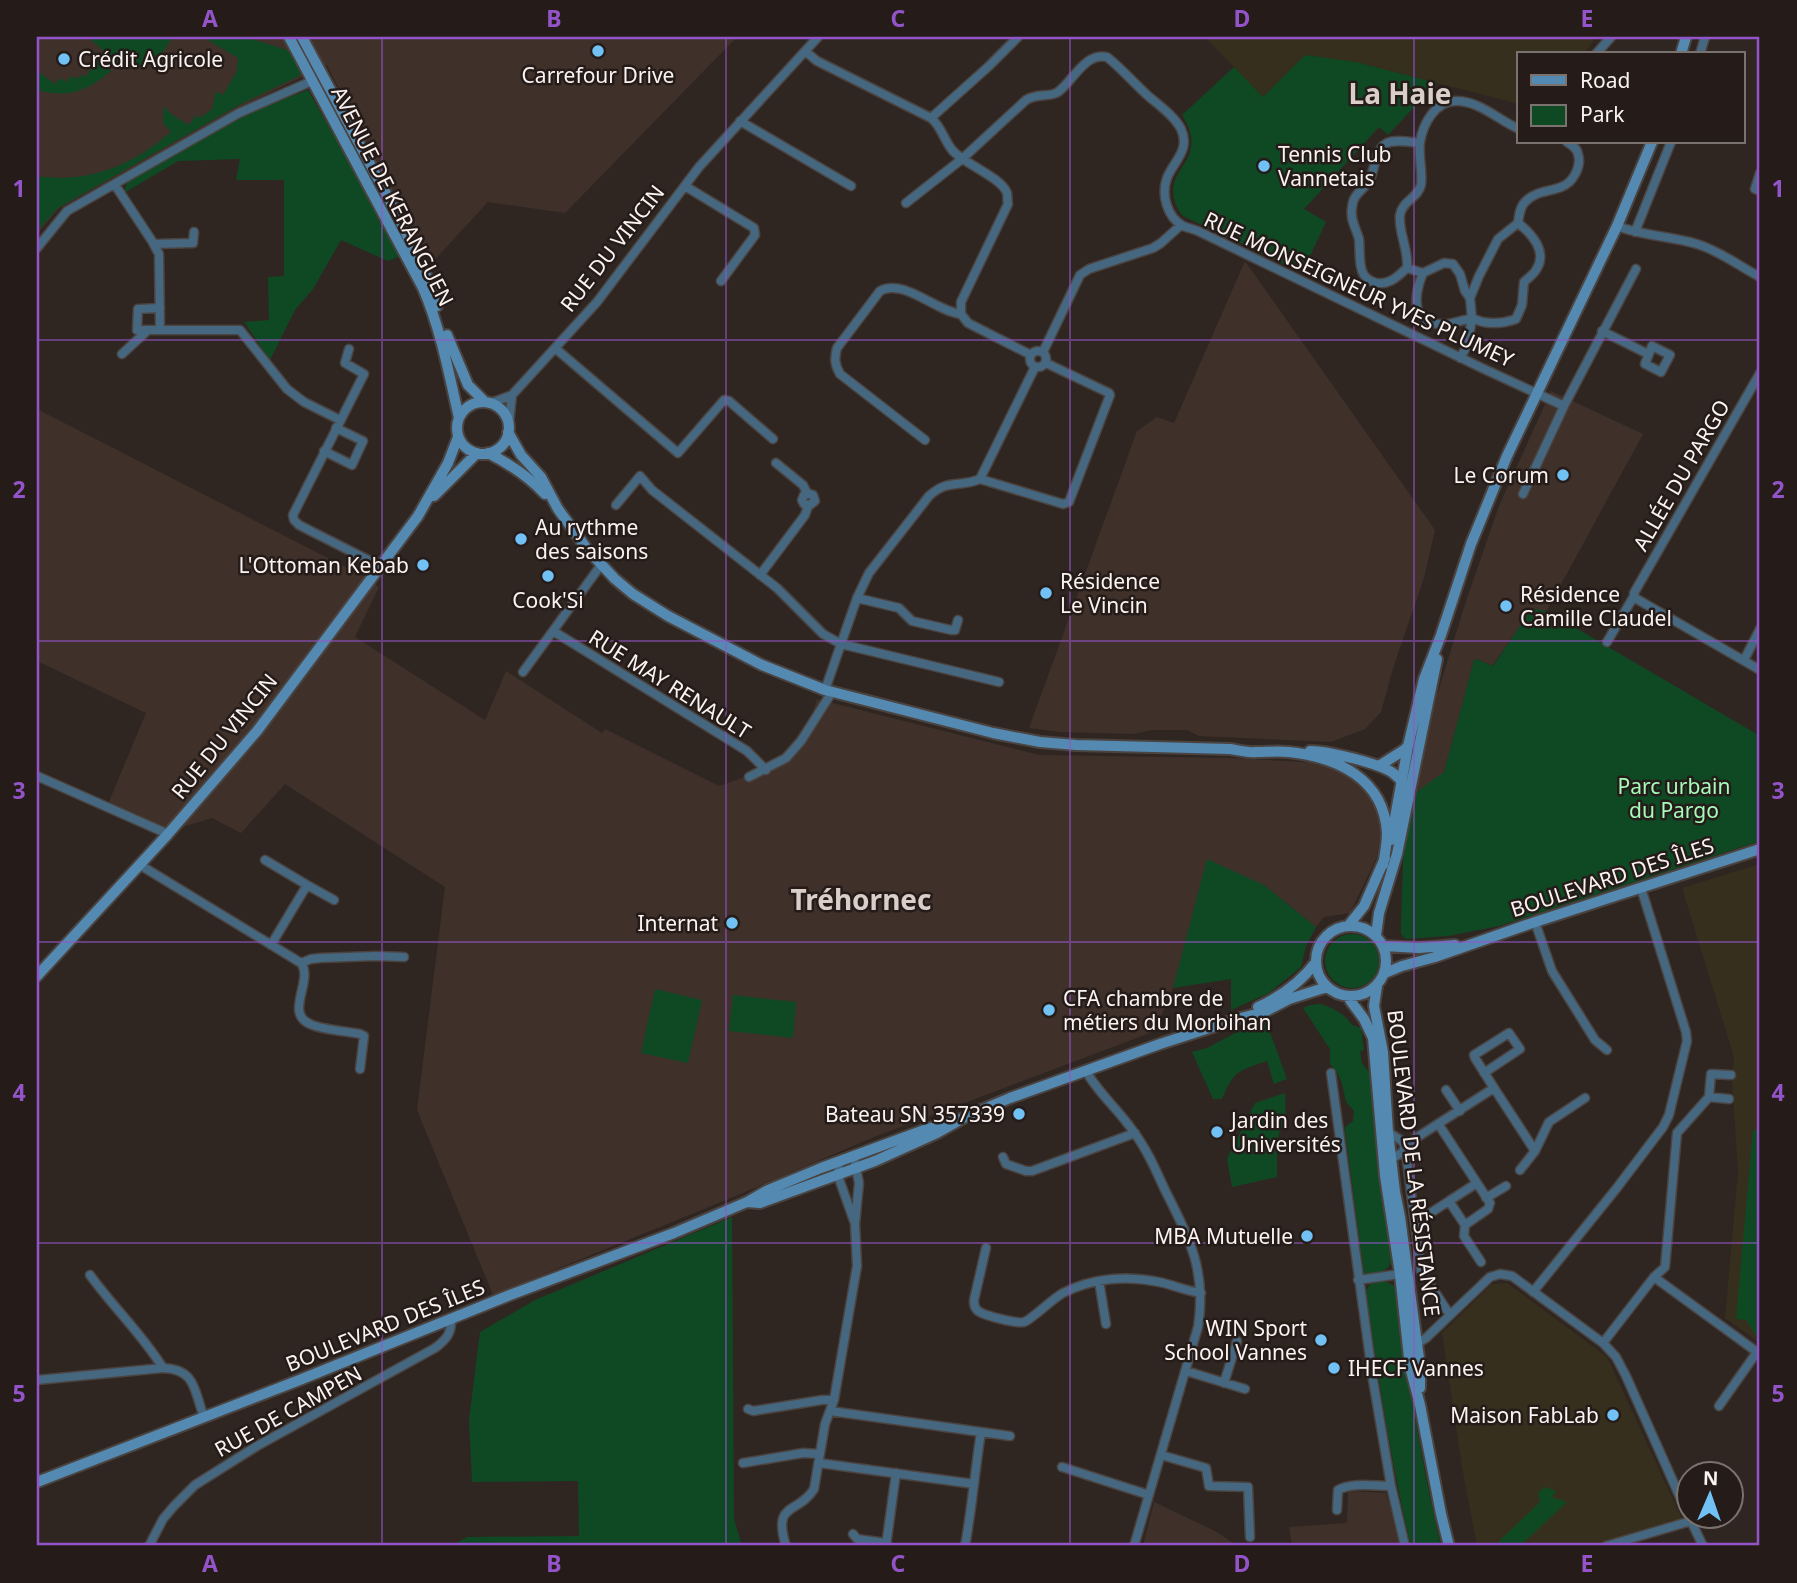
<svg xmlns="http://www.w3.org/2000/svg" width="1797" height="1583" font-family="'Noto Sans',sans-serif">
<rect width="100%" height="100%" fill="#2f2622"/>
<path fill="#3f302a" d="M37,37H737L565,213L488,202L428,267L327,65L244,105L58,209L37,234Z
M1245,261L1435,530L1424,578L1394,665L1381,712L1365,729L1331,742L1199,736L1187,730H1152L1134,734L1060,732L1029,728L1137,431L1157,417L1174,423Z
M1551,391L1643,434L1547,610L1532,614L1518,629L1492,666L1477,659L1474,660L1444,772L1411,811L1437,695L1466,601L1499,506Z
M37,409L363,576L379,587L355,637L485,720L506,671L602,733L605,729L719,786L745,777L774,763L795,739L812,715L817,699L1039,755L1229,758L1322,763L1350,775L1374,800L1381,831L1377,857L1350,913L1324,917L1316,927L1264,885L1173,988L1155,1031L874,1137L731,1198L493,1295L417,1110L445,887L285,784L241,833L212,818L170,831L108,804L146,713L37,661Z
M1348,1491L1386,1493L1402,1546H1292L1289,1527L1347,1523Z
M1154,1502L1215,1531L1238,1546H1143Z"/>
<path fill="#372f1e" d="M1205,37H1596L1584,54H1519V104L1356,62L1305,55L1263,97Z
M1760,864V1343L1725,1318L1738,1172L1732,1080L1734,1057L1682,888Z
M1507,1283L1607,1357L1682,1519L1593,1546H1477L1462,1467L1442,1333L1492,1284Z"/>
<path fill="#0f4924" d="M91,37H173C154,66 152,67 116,68C109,57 103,49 92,41Z
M203,37H245L287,50L294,55L301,72L299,76L241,104L58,208L37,231V176C88,184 133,165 171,132L163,123L164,106L171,114L189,125L196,115L200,118L212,109L216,91L223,95L237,71L238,58Z
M95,52L103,58L111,71C86,92 69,98 37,90V71L55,84L60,78L66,82L71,76L77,79L80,75L85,77L95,63L90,59Z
M1305,55L1356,62L1437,83L1388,135L1379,127L1304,209L1326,222L1302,273L1183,216C1174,206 1170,190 1176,178C1181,167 1189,160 1191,147C1193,135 1188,125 1182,115L1234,67L1263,97Z
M308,90L372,202L400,256L388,261L341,240L313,289L295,310L270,360L244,322L269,320L268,277L284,276V180H236L240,159L178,161L124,193L127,181L245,114Z
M1536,609L1547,611L1760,736V841L1499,926L1448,936L1406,939L1401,934V925L1403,862L1411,811L1415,793L1444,772L1474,660L1476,659L1493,666L1526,617L1529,612Z
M1207,859L1264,885L1316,927L1306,946L1301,967L1269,993L1231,1010V979L1173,988Z
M1325 961a27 27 0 1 1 54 0a27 27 0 1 1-54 0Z
M655,989L702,1000L688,1063L641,1053Z
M733,995L796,1002L793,1038L729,1031Z
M1321,1004C1334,1009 1344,1013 1352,1025L1361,1028L1364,1050L1360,1051L1362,1063L1373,1077L1377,1142L1392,1260C1388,1273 1377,1273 1364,1274L1345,1130V1127L1353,1121L1354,1111L1346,1102L1342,1083L1337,1072L1330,1064V1049L1303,1008L1311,1005Z
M1266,1021L1287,1079L1274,1084L1267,1061C1239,1071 1234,1070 1222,1099H1213L1192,1052L1207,1048L1241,1030Z
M1285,1093L1286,1128H1281L1277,1140V1177L1232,1187L1227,1159L1255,1103Z
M1753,1130H1760V1342L1746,1320L1736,1319Z
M732,1217L734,1519L742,1546H450L468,1537L579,1536L578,1481L472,1482L469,1420L480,1332L535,1300Z
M1385,1281L1394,1286L1396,1291C1408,1377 1421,1462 1441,1546H1411C1391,1462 1378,1377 1366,1291L1370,1284Z
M1545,1487L1556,1491L1552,1497L1567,1502L1520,1546H1498L1497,1543L1540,1502L1538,1493Z"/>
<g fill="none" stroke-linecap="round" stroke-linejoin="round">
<g stroke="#4b433f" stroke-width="11">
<path id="street" d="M805,51L817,61L931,118L989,66L1018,37
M1596,54L1611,37
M1700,54L1705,37
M931,118C942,127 944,141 953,151C965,164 1002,178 1007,193C1008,196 1007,200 1008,204L961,302V314L968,323L1031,355
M740,121L851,186
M1760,173L1755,189L1760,191
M115,185L152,241L159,254L160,330H240L287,389L304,402L340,420
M685,186L754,228L755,235L721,281
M906,203L962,159L1026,100C1039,92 1049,98 1058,92C1073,81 1085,52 1107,57C1121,68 1133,82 1146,94C1157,104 1174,115 1181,129C1191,150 1173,162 1167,178C1161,195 1167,217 1183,226C1188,228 1193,229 1198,231L1484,369L1564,406L1523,494
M1617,226C1643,236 1671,236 1697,244C1720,251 1739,266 1760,277
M1635,232L1671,142
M154,244L193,243L194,232
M37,248L67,211L239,113L312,81
M1407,268C1402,272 1396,279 1390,281C1377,287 1363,280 1361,267C1359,258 1360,248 1359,239C1356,228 1350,220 1352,208C1353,193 1362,192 1369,181C1376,170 1373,151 1387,143C1396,139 1410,142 1420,143
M1423,273C1413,297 1411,326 1445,324C1454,324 1463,319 1472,319C1476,319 1479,321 1483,322C1494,324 1505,323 1516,319L1522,305L1524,282C1528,278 1533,275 1536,270C1548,252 1532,234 1518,223
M1470,298L1479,276L1498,239L1518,223C1519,215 1520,207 1525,202C1535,191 1549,192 1561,187C1573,183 1582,166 1578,154C1577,148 1572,145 1567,142
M160,308L138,309L137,330H160
M1602,331L1648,354
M1652,346L1670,355L1661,372L1645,364Z
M555,348L678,453L724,400L729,401L773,439
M349,349L345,363L364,374L293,515L294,520L299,525L380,566
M1030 359a8 8 0 1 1 16 0a8 8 0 1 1-16 0Z
M1043,352L1080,275L1089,269L1153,248L1161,243L1181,225
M122,354L148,330
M1460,358L1467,346L1472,319L1470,298L1465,291L1460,274L1453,264L1444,263L1423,273L1407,268C1409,249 1398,233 1400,215C1402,201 1418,198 1421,185C1423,171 1418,156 1420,142C1423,124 1435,101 1456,101C1480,101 1498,120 1519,129
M1760,373L1634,593L1635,598L1760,670
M491,403L512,395L597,302L699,167L818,37
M1564,406L1636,269
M509,424L512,395
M925,440L840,374C835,365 834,359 837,348L880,291C904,278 935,311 961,314
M324,451L352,465L363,441L336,428
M776,463L803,485L807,493L813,495L815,501L810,505L804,504L802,500L804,495L807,493
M980,479L1035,367
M616,505L640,476L652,490L777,588L823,634L841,644L999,682
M760,575L805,515L808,506
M857,598L899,608L912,621L951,630H955L958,620
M553,631L747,751L766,770
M1607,642L1634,596
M1744,660L1760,629
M523,672L601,565
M825,690L857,598L869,573L929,496C949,478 959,488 980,479L1063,504L1069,502L1110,395L1109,393L1046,363
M37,776L168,834
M749,777L786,758L801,741L832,692
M265,860L307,885L271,945
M140,865L301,963C314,980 284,1013 310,1024C322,1030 346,1031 360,1034L364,1036L360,1069
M307,885L334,900
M1535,922L1552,971L1595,1040L1607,1050
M301,963L311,959L320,958L376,956L404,957
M1086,1071C1098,1093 1119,1110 1133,1131C1146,1148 1155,1168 1164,1188C1189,1238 1207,1270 1198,1327L1134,1546
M1331,1073L1373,1380L1391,1486L1405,1546
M1494,1088L1535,1151L1520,1170
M1446,1090L1460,1111
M1709,1097L1711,1074L1731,1075
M1439,1125L1490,1203L1488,1209L1465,1225L1449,1201L1477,1183
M1388,1132L1402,1141L1405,1145L1421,1271L1450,1315
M1535,1151L1549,1122L1585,1098
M1003,1157L1006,1164L1026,1171H1032L1135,1133
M1391,1159L1403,1152L1405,1145L1494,1088L1475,1058L1474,1055L1509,1033L1520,1049L1484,1073
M839,1161L838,1176L854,1221
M1486,1198L1506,1186
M1415,1223L1449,1201
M1465,1225L1464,1236L1481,1262
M986,1248L974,1300C974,1304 974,1307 977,1310C981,1315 1017,1324 1024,1322C1031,1320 1052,1299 1063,1293C1092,1278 1127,1275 1159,1282C1173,1285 1187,1291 1201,1293
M90,1275C113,1307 142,1334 163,1368
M1654,1277L1757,1352L1719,1406
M1358,1280L1400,1274
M1099,1281L1106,1324
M1533,1292L1616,1189L1663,1127L1669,1115L1687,1041L1686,1032L1641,888
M1413,1343L1417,1344L1426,1338L1490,1277L1500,1274L1512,1276L1603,1343L1616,1357L1626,1376L1688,1515
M1603,1343L1654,1277L1665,1267L1677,1133L1709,1097L1729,1099
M1186,1371L1245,1389
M37,1380L163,1368C196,1369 194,1391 204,1417
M1224,1383L1237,1341
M748,1409L753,1411L822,1400H834
M830,1411L1010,1436
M1161,1455L1206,1468L1209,1486L1248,1487L1250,1537
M743,1463L803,1453L820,1454
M819,1463L974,1484
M1062,1467L1149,1495
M1337,1510L1338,1490C1352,1482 1375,1486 1391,1486
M1689,1517L1703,1546
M853,1534L857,1539L886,1543
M149,1546L163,1519L174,1506L195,1485L257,1446L435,1348C446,1340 452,1333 451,1319
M786,1546C772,1501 798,1515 814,1489L825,1424L834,1400L857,1266L855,1224L859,1183L855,1163
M886,1546L896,1473
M965,1546C972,1508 975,1470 981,1432
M1606,1546L1691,1521"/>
</g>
<g stroke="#4b433f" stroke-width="14">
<path id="secondary" d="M289,37L423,288C441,330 449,374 459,418
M302,37L398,216L430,284L437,306
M1681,54L1686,37
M447,335L468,385L485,402
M457 428a26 26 0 1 1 52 0a26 26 0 1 1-52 0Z
M508,432L521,455L541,477L558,509L587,549L615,579L633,594L668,616L762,665L825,690L993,733L1040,742L1076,745L1230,749C1238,750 1248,753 1256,752C1268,752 1277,751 1289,752C1336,757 1384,778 1387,833C1387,844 1385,854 1383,865
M488,453C510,464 528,476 545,494
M434,496L477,453
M1310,751C1327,751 1379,763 1393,773C1397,776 1401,780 1404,785
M1379,766L1404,750L1408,746
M1391,840L1408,746L1424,679L1441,635L1471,544L1507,456L1617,226L1652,142
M1316 961a35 35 0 1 1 70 0a35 35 0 1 1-70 0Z
M1348,926L1364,906L1385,858
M1376,935L1379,913L1397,854L1437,659
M1384,946L1419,948L1455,945
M1385,973L1402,966L1435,957L1535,922L1760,849
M37,976L168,834L257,731L418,516L448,463L458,437
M1377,986L1374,1006L1383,1052L1388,1132L1395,1192L1400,1217L1417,1344L1420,1365V1388
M1347,996L1364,1019L1373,1038L1385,1176L1400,1274L1410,1367L1420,1405L1441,1514L1449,1546
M1258,1007C1280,997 1301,982 1316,962
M747,1202L760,1203L875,1161L937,1133L969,1115L1010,1098L1160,1044L1237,1019L1264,1012L1289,999L1327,987
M37,1482L297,1381L510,1295L674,1233L747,1202L768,1190L821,1168L927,1129L961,1119"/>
</g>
<use href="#street" stroke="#466780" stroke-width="8"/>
<use href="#secondary" stroke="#5489b1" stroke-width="10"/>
</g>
<path fill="none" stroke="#9454c9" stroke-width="2" stroke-opacity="0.55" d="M382,37V1546M726,37V1546M1070,37V1546M1414,37V1546M37,340H1760M37,641H1760M37,942H1760M37,1243H1760"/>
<g fill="#72c1f5" stroke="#251c19" stroke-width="2.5">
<circle cx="598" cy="51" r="7"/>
<circle cx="64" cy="59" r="7"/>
<circle cx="1264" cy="166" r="7"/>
<circle cx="1563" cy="475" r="7"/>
<circle cx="521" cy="539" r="7"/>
<circle cx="423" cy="565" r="7"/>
<circle cx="548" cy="576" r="7"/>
<circle cx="1046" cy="593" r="7"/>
<circle cx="1506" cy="606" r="7"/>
<circle cx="732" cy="923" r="7"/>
<circle cx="1049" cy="1010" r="7"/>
<circle cx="1019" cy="1114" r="7"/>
<circle cx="1217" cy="1132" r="7"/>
<circle cx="1307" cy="1236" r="7"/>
<circle cx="1321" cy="1340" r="7"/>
<circle cx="1334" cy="1368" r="7"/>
<circle cx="1613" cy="1415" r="7"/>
</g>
<g text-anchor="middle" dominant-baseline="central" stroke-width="5" stroke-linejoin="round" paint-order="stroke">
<g font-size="21" fill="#faf3f1" stroke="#251c19" text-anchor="start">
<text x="78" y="59">Crédit Agricole</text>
<text x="598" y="75" text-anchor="middle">Carrefour Drive</text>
<text x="1278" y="154">Tennis Club<tspan x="1278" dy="24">Vannetais</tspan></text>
<text x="1549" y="475" text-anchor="end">Le Corum</text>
<text x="535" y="527">Au rythme<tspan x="535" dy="24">des saisons</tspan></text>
<text x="409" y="565" text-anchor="end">L'Ottoman Kebab</text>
<text x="1060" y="581">Résidence<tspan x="1060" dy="24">Le Vincin</tspan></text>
<text x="1520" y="594">Résidence<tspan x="1520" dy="24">Camille Claudel</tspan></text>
<text x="548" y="600" text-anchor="middle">Cook'Si</text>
<text x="718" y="923" text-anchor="end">Internat</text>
<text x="1063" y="998">CFA chambre de<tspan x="1063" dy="24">métiers du Morbihan</tspan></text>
<text x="1005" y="1114" text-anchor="end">Bateau SN 357339</text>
<text x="1231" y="1120">Jardin des<tspan x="1231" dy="24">Universités</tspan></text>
<text x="1293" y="1236" text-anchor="end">MBA Mutuelle</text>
<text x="1307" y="1328" text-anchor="end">WIN Sport<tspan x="1307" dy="24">School Vannes</tspan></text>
<text x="1348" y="1368">IHECF Vannes</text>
<text x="1599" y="1415" text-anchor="end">Maison FabLab</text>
</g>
<g font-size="21" fill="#faf3f1" stroke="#251c19">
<text transform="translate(393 196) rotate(63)">AVENUE DE KERANGUEN</text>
<text transform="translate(612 248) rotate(-52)">RUE DU VINCIN</text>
<text transform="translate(1359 289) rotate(25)">RUE MONSEIGNEUR YVES PLUMEY</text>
<text transform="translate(1681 475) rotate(-60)">ALLÉE DU PARGO</text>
<text transform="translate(670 684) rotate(32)">RUE MAY RENAULT</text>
<text transform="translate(224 736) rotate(-51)">RUE DU VINCIN</text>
<text transform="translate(1612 877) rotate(-18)">BOULEVARD DES ÎLES</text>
<text transform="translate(1414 1163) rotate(83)">BOULEVARD DE LA RÉSISTANCE</text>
<text transform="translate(385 1325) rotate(-22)">BOULEVARD DES ÎLES</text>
<text transform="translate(288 1411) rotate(-29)">RUE DE CAMPEN</text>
</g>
<g font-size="21" fill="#a5fbba" stroke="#251c19">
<text x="1674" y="786">Parc urbain<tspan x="1674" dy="24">du Pargo</tspan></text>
</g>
<g font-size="28" font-weight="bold" fill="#dacec9" stroke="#251c19">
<text x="1400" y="93">La Haie</text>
<text x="861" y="899">Tréhornec</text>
</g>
</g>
<rect width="1797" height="1583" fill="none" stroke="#251c19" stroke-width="77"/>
<rect x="1517" y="52" width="228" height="91" fill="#251c19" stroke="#7a726f" stroke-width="2"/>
<rect x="1531" y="75" width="35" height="10" fill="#5489b1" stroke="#7a726f" stroke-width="2"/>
<text x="1580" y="88" font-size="21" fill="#faf3f1">Road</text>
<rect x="1531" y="105" width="35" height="21" fill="#0f4924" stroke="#7a726f" stroke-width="2"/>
<text x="1580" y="122" font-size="21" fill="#faf3f1">Park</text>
<g transform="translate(1710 1495) rotate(2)"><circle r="33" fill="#251c19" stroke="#7a726f" stroke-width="2"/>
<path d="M0-5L12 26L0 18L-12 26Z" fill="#72c1f5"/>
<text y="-10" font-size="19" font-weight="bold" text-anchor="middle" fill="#faf3f1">N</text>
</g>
<rect x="38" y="38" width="1720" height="1506" fill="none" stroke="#9454c9" stroke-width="2.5"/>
<g font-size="23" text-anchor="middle" font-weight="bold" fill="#9454c9">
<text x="210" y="27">A</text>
<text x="554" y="27">B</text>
<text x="898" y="27">C</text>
<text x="1242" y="27">D</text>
<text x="1587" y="27">E</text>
<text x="19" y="197">1</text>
<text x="1778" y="197">1</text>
<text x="19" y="498">2</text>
<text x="1778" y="498">2</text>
<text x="19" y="799">3</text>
<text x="1778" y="799">3</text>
<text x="19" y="1101">4</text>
<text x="1778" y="1101">4</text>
<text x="19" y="1402">5</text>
<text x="1778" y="1402">5</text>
<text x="210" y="1572">A</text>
<text x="554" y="1572">B</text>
<text x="898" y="1572">C</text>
<text x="1242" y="1572">D</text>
<text x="1587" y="1572">E</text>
</g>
</svg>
